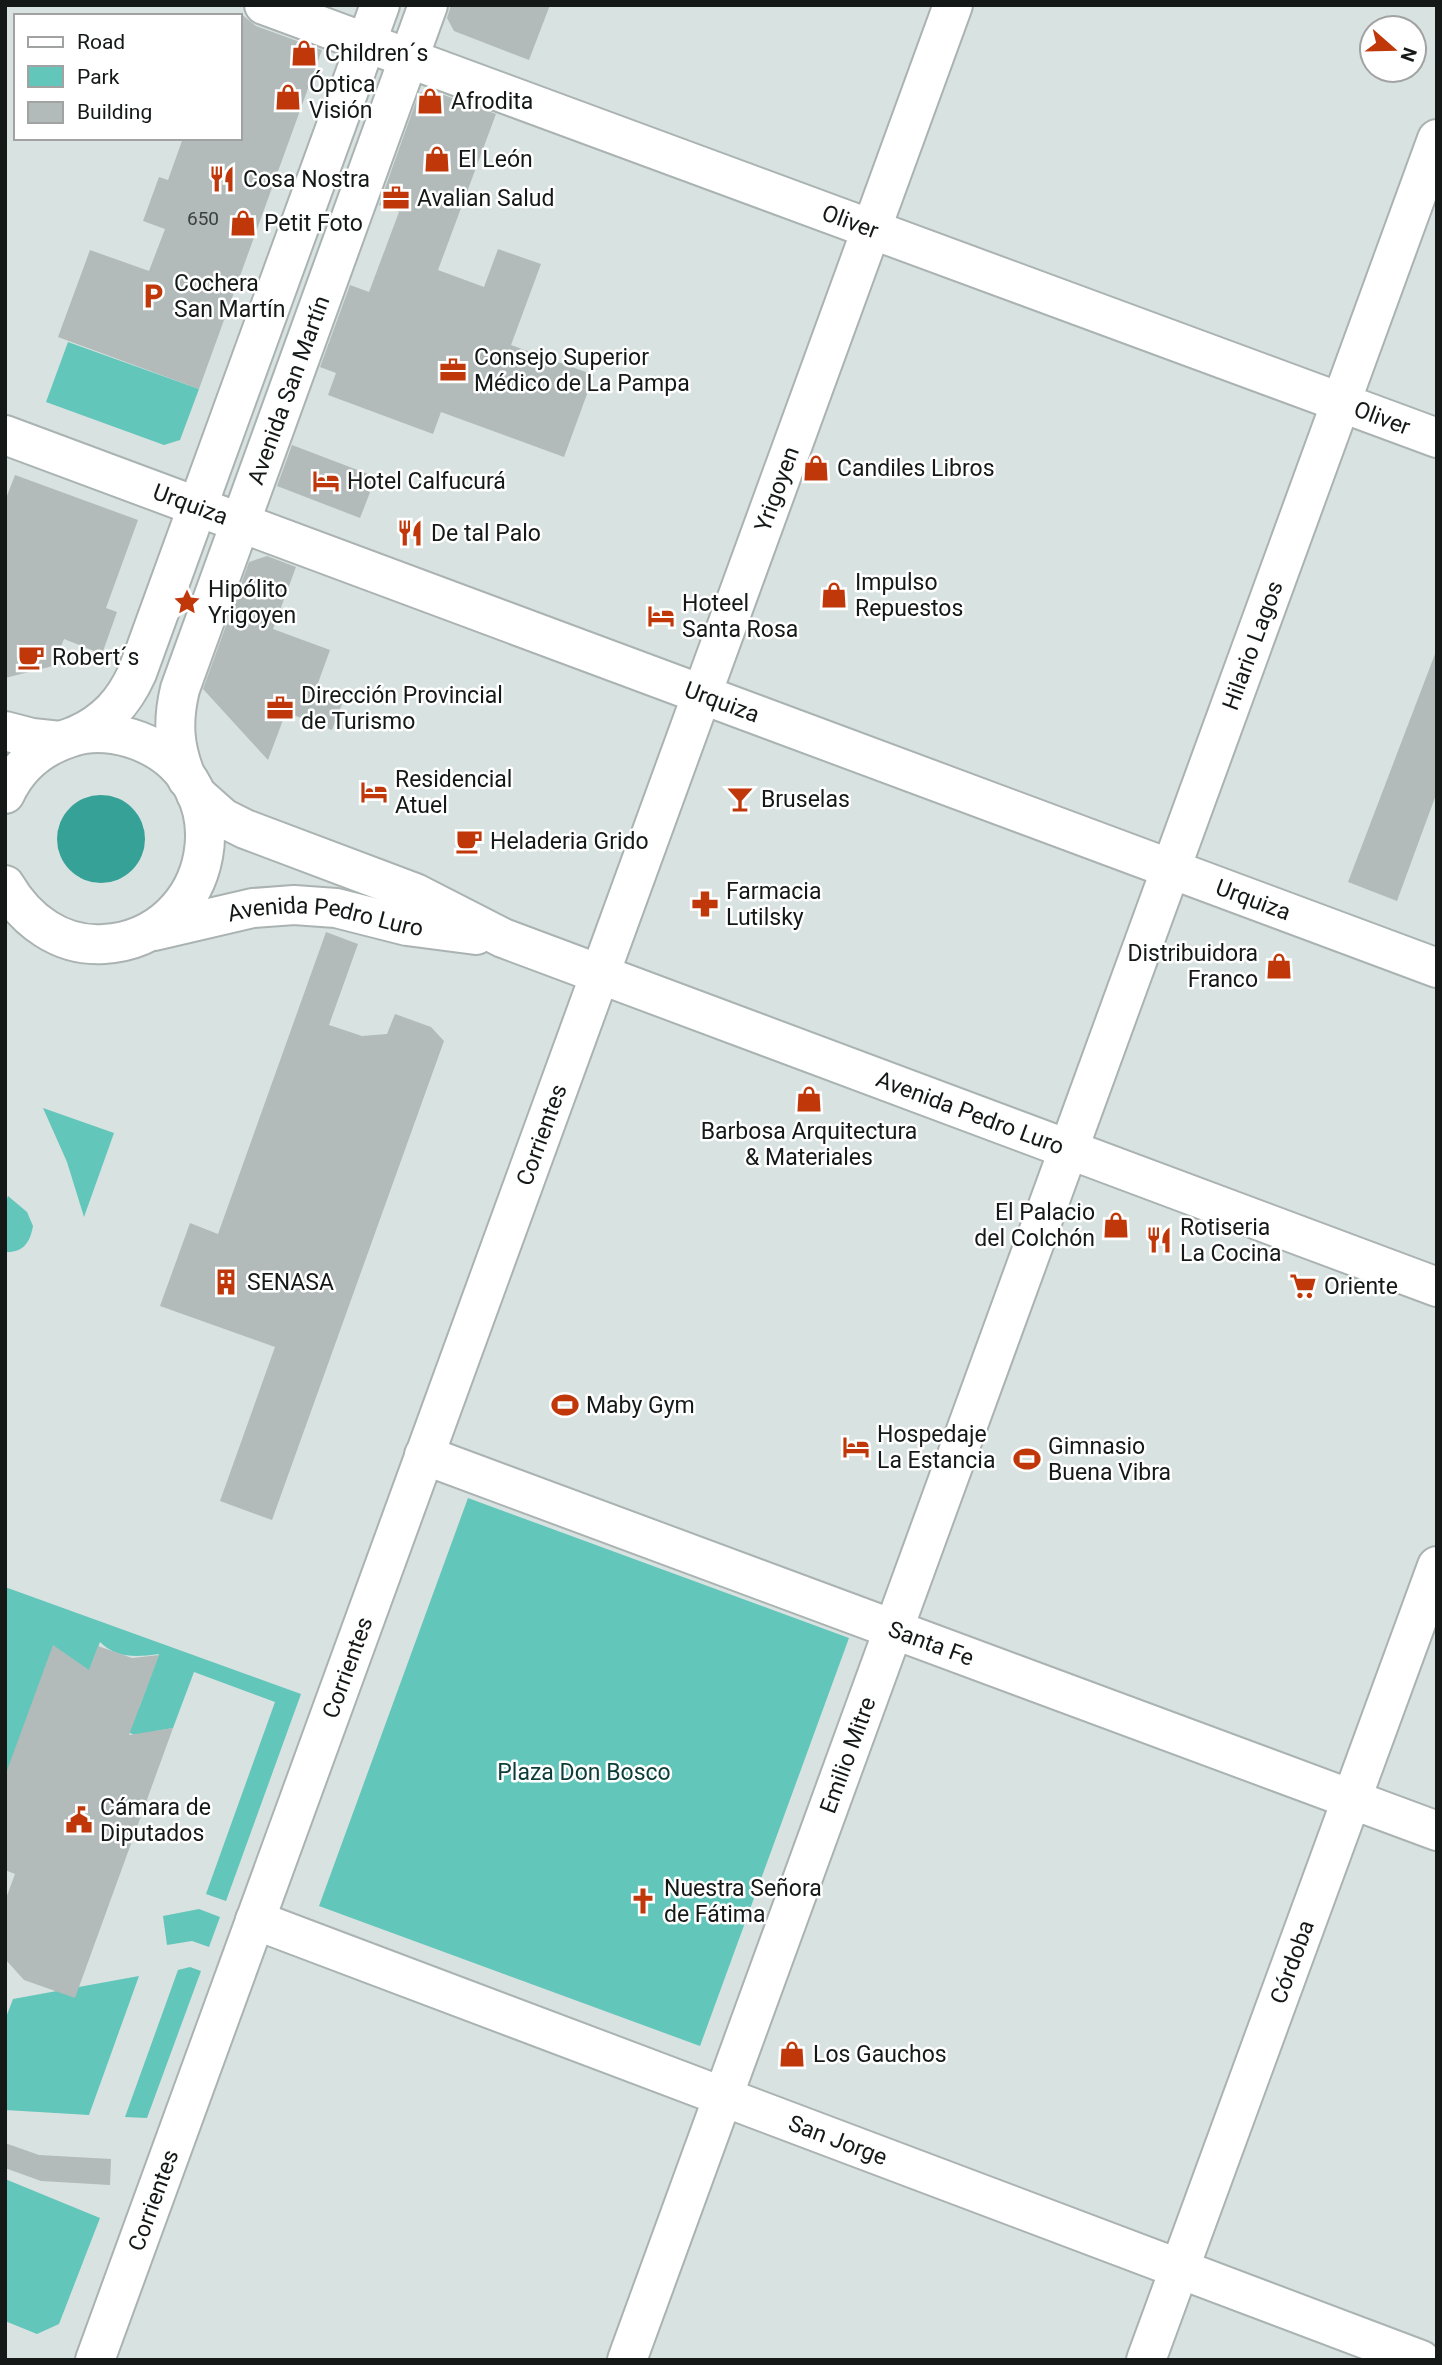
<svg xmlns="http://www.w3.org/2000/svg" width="1442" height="2365" font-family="Roboto,sans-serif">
<rect width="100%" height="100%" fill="#d8e2e0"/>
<path fill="#63c6bb" d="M68,342L199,389L180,440L164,445L46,402Z
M43,1108L114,1133L84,1217L67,1162Z
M8,1196L27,1212L33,1226C30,1243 23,1253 5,1252V1204Z
M468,1498L849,1638L700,2046L319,1906Z
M5,1587L301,1694L226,1901L206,1894L275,1702L194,1672L173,1728L156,1731L152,1741L116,1728L123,1711L139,1708L159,1654C137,1657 117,1659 100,1642L76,1706L5,1776Z
M199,1909L220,1917L209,1947L192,1941L167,1945L163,1916Z
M190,1967L201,1971L147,2118L125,2117L178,1970Z
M139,1976L89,2115L5,2110V2020L13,1999Z
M5,2179L100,2218L59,2324L37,2334L5,2321Z"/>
<path fill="#36a197" d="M57 839a44 44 0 1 1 88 0a44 44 0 1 1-88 0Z"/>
<path fill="#b2bbb9" d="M451,5H550L529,60L454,31L447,18Z
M240,13L256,26L322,50L199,389L58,337L90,250L149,271L165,229L143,221L159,177L168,180L183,138H240Z
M430,90L496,114L438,270L484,287L498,249L541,264L511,345L594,375L564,457L441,412L433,434L328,395L336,373L320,367L350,285L369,292L399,212L379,205L419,93Z
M292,445L376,477L360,518L277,486Z
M15,475L138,520L106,608L117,612L102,654L64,639L53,666L5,678V501Z
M267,556L296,567L273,629L330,650L314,694L342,704L332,730L286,712L268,760L203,689L249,562Z
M1435,654L1437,655V792L1397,901L1348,882Z
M326,932L358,944L329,1025L362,1036L387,1034L395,1014L431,1027L444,1041L272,1520L220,1501L275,1347L160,1306L190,1223L218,1234Z
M53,1645L89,1670L98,1646L132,1658L159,1655L129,1735L173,1728L75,1998L24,1980L5,1959V1901L15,1874L5,1870V1776Z
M5,2143L39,2155L111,2159L110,2185L41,2181L5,2168Z"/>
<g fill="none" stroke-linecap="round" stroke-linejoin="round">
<g stroke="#aab3b2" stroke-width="42">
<g id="minor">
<path id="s1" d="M264,5L1437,438"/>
<path id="s2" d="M5,435L1437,968"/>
<path id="s3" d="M600,974L953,5"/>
<path id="s4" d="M424,1455L1437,1831"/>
<path id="s5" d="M255,1920L1421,2360"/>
<path id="s6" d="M627,2360L1437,139"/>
<path id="s7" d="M1146,2360L1437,1566"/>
</g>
</g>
<g stroke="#aab3b2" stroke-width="42">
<g id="major">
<path d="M5,731L32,738L60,741"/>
<path d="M77,735C106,722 124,702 137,673L380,5"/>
<path id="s8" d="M187,779C174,748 172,722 180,689L428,5"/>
<path d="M5,794C18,766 42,746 72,737C93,730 118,733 139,741C245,782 216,937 104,944C61,947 26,921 5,885"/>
<path id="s9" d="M196,794L223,818L245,829L415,893L503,938L1437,1287"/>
<path id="s10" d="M154,931L253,908L294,905L336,908L407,926L476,935"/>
<path id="s11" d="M95,2360L600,974"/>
</g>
</g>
<use href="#minor" stroke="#fff" stroke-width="38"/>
<use href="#major" stroke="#fff" stroke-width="38"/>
</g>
<defs>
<g id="shop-bare" transform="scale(2.1)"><path d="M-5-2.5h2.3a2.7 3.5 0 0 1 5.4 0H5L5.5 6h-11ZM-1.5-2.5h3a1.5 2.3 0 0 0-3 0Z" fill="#c03709" stroke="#fff" stroke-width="2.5" paint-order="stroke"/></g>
<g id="restaurant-bare" transform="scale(2.1)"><path d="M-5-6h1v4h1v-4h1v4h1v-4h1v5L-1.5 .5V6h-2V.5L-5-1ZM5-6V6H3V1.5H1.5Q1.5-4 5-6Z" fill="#c03709" stroke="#fff" stroke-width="2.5" paint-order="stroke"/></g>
<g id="office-bare" transform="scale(2.1)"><path d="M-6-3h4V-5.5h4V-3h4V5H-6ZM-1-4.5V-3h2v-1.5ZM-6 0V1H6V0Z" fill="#c03709" stroke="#fff" stroke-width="2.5" paint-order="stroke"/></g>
<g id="parking-bare" transform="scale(2.1)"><path d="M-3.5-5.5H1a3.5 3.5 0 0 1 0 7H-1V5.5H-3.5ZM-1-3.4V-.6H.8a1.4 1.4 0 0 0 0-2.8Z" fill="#c03709" stroke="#fff" stroke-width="2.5" paint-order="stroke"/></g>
<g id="hotel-bare" transform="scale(2.1)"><path d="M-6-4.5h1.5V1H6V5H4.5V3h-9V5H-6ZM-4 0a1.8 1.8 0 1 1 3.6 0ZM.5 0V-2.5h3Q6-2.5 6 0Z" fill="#c03709" stroke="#fff" stroke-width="2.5" paint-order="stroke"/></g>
<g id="sight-bare" transform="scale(2.1)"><path d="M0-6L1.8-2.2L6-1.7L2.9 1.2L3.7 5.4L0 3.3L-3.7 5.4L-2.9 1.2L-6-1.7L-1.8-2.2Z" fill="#c03709" stroke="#fff" stroke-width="2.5" paint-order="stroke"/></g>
<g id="cafe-bare" transform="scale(2.1)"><path d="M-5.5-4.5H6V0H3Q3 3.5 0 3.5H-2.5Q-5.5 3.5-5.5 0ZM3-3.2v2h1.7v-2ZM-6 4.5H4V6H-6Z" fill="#c03709" stroke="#fff" stroke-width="2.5" paint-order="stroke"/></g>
<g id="bar-bare" transform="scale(2.1)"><path d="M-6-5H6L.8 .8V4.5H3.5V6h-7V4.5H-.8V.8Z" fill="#c03709" stroke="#fff" stroke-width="2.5" paint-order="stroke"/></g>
<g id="pharmacy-bare" transform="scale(2.1)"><path d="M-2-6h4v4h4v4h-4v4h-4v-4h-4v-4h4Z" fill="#c03709" stroke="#fff" stroke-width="2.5" paint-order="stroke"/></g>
<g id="building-bare" transform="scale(2.1)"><path d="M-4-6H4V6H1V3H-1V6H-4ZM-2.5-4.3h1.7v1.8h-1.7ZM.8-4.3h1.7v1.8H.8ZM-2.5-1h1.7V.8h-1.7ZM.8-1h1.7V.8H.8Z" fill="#c03709" stroke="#fff" stroke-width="2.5" paint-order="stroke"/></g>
<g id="supermarket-bare" transform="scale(2.1)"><path d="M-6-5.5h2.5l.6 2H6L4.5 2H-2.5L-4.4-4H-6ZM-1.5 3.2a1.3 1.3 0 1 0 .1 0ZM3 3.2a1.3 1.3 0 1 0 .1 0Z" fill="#c03709" stroke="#fff" stroke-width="2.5" paint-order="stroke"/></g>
<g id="stadium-bare" transform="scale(2.1)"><path d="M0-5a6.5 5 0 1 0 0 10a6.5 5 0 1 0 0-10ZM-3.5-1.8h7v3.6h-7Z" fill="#c03709" stroke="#fff" stroke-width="2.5" paint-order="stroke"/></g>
<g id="civic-bare" transform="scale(2.1)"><path d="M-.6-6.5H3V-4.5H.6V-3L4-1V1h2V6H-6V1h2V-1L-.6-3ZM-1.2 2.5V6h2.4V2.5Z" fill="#c03709" stroke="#fff" stroke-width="2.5" paint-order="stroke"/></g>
<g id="church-bare" transform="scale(2.1)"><path d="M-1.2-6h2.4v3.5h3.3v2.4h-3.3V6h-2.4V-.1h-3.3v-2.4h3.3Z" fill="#c03709" stroke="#fff" stroke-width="2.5" paint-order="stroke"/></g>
</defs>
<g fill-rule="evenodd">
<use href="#shop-bare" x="304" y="53"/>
<use href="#shop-bare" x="288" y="97"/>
<use href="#shop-bare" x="430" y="101"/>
<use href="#shop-bare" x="437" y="159"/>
<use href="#restaurant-bare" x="222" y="179"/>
<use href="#office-bare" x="396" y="198"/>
<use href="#shop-bare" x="243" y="223"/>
<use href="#parking-bare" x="153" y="296"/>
<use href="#office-bare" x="453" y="370"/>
<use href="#shop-bare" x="816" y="468"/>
<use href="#hotel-bare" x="326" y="481"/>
<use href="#restaurant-bare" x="410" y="533"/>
<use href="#shop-bare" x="834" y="595"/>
<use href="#sight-bare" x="187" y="602"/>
<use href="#hotel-bare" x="661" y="616"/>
<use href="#cafe-bare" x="31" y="657"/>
<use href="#office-bare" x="280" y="708"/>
<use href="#hotel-bare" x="374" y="792"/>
<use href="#bar-bare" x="740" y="799"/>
<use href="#cafe-bare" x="469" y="841"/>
<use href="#pharmacy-bare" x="705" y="904"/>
<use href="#shop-bare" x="1279" y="966"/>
<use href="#shop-bare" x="809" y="1099"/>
<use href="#shop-bare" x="1116" y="1225"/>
<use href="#restaurant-bare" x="1159" y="1240"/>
<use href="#building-bare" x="226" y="1282"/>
<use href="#supermarket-bare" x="1303" y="1286"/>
<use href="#stadium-bare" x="565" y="1405"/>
<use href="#hotel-bare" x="856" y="1447"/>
<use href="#stadium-bare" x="1027" y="1459"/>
<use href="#civic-bare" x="79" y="1820"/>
<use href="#church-bare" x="643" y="1901"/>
<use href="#shop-bare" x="792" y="2054"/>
</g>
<g text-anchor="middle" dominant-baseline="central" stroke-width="5" stroke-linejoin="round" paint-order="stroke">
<g font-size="19" fill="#3c4140">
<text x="203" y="218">650</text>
</g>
<g font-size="23" fill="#141817" stroke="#fff" text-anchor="start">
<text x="325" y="53">Children´s</text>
<text x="309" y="84">Óptica<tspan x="309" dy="26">Visión</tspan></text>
<text x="451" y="101">Afrodita</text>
<text x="458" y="159">El León</text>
<text x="243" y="179">Cosa Nostra</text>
<text x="417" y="198">Avalian Salud</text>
<text x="264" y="223">Petit Foto</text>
<text x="174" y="283">Cochera<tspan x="174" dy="26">San Martín</tspan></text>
<text x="474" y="357">Consejo Superior<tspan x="474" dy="26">Médico de La Pampa</tspan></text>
<text x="837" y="468">Candiles Libros</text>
<text x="347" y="481">Hotel Calfucurá</text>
<text x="431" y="533">De tal Palo</text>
<text x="855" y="582">Impulso<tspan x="855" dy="26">Repuestos</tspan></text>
<text x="208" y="589">Hipólito<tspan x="208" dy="26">Yrigoyen</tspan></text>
<text x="682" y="603">Hoteel<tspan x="682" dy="26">Santa Rosa</tspan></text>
<text x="52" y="657">Robert´s</text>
<text x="301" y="695">Dirección Provincial<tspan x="301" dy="26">de Turismo</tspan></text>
<text x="395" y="779">Residencial<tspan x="395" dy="26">Atuel</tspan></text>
<text x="761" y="799">Bruselas</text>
<text x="490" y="841">Heladeria Grido</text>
<text x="726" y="891">Farmacia<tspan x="726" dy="26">Lutilsky</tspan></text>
<text x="1258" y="953" text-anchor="end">Distribuidora<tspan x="1258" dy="26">Franco</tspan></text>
<text x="809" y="1131" text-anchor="middle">Barbosa Arquitectura<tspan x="809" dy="26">&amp; Materiales</tspan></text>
<text x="1095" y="1212" text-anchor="end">El Palacio<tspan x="1095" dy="26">del Colchón</tspan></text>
<text x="1180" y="1227">Rotiseria<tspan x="1180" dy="26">La Cocina</tspan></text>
<text x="247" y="1282">SENASA</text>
<text x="1324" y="1286">Oriente</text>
<text x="586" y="1405">Maby Gym</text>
<text x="877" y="1434">Hospedaje<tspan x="877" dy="26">La Estancia</tspan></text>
<text x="1048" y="1446">Gimnasio<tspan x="1048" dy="26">Buena Vibra</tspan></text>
<text x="100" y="1807">Cámara de<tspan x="100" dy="26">Diputados</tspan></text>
<text x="664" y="1888">Nuestra Señora<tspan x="664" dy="26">de Fátima</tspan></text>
<text x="813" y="2054">Los Gauchos</text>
</g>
<g font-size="23" fill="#141817" stroke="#fff">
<text stroke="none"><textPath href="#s1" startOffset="625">Oliver</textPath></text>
<text stroke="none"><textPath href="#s8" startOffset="410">Avenida San Martín</textPath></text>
<text stroke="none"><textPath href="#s1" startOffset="1192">Oliver</textPath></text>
<text stroke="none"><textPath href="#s3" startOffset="516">Yrigoyen</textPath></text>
<text stroke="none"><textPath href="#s2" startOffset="198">Urquiza</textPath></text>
<text stroke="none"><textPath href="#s6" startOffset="1825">Hilario Lagos</textPath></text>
<text stroke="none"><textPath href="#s2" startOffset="765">Urquiza</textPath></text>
<text stroke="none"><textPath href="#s2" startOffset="1332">Urquiza</textPath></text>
<text stroke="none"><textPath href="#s10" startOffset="175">Avenida Pedro Luro</textPath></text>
<text stroke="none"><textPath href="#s9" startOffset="840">Avenida Pedro Luro</textPath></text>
<text stroke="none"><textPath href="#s11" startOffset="1304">Corrientes</textPath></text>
<text stroke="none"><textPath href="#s4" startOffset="541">Santa Fe</textPath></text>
<text stroke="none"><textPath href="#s11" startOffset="737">Corrientes</textPath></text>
<text stroke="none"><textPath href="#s6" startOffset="644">Emilio Mitre</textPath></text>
<text stroke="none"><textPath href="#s7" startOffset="424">Córdoba</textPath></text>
<text stroke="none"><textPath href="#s5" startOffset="623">San Jorge</textPath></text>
<text stroke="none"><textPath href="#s11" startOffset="170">Corrientes</textPath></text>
</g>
<g font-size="23" fill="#0c3d38" stroke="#fff">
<text x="584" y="1772">Plaza Don Bosco</text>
</g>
</g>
<rect width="1442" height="2365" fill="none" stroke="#141817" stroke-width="14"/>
<rect x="14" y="14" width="228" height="126" fill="#ffffff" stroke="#a1a3a2" stroke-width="2"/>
<rect x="28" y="37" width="35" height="10" fill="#ffffff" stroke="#a1a3a2" stroke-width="2"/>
<text x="77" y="49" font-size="21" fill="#141817">Road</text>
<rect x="28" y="66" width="35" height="21" fill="#63c6bb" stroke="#a1a3a2" stroke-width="2"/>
<text x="77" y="84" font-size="21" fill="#141817">Park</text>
<rect x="28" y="102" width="35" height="21" fill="#b2bbb9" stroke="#a1a3a2" stroke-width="2"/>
<text x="77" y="119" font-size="21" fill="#141817">Building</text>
<g transform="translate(1393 49) rotate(110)"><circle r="33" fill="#ffffff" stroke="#a1a3a2" stroke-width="2"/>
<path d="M0-5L12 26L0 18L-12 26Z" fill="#c03709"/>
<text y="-10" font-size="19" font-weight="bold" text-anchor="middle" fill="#141817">N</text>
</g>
</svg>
